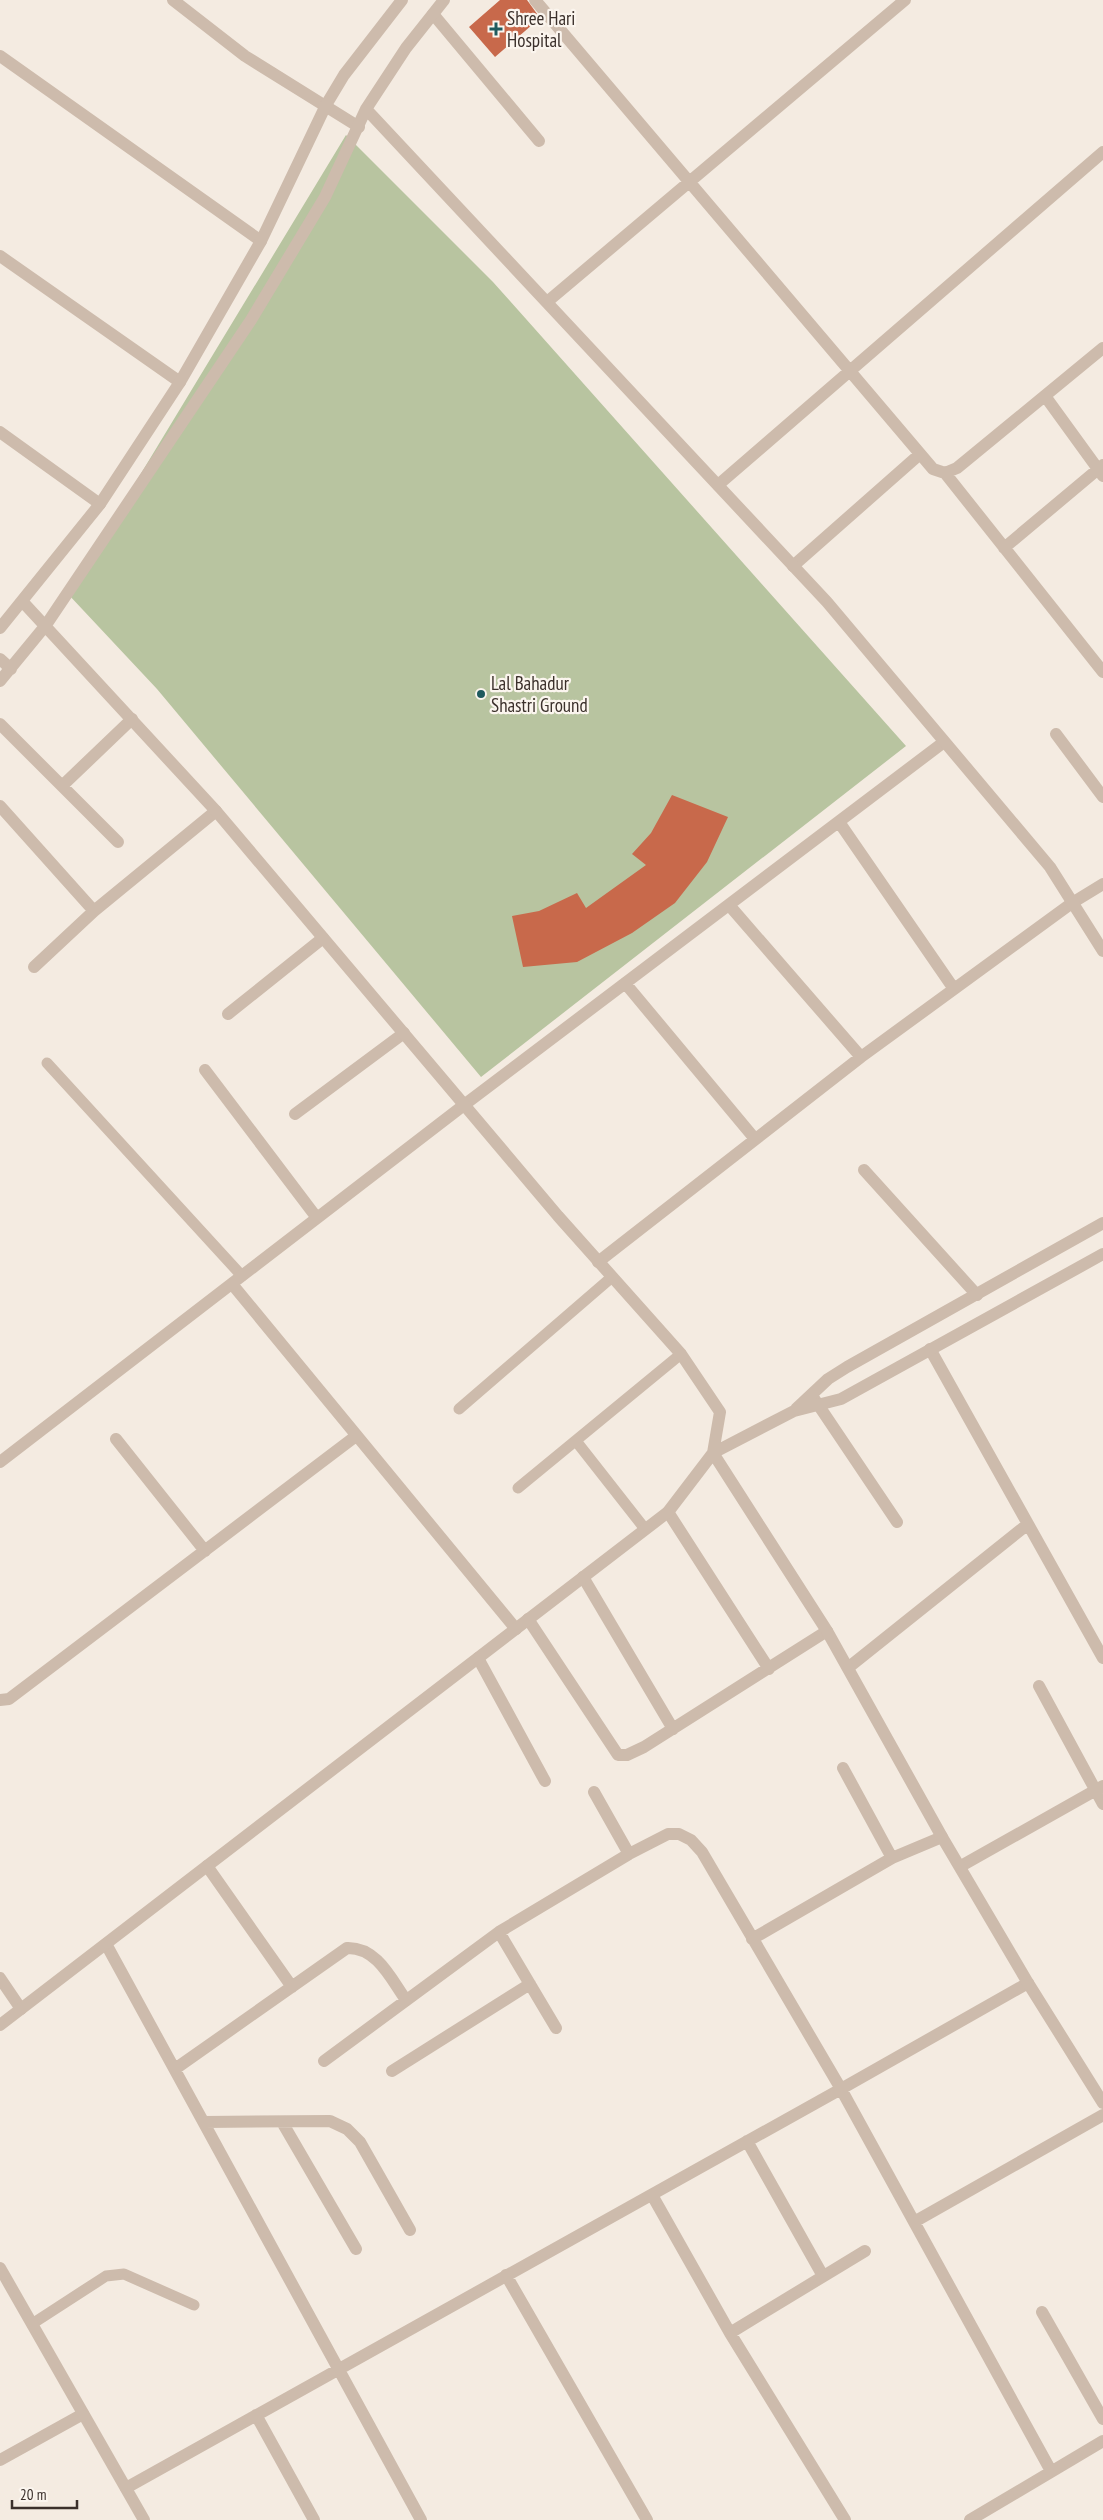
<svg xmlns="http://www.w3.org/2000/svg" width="1103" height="2520" font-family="'PT Sans Narrow',sans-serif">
<rect width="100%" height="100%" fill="#f4ebe1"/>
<path fill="#b8c4a0" d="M346,135L493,282L906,746L481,1077L157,689L68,594Z"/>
<path fill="#c8694b" d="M500,0H527L540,18L495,57L469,27Z
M672,795L728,817L707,862L675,903L632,933L577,962L523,967L512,916L539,911L577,893L586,908L646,865L632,854L651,833Z"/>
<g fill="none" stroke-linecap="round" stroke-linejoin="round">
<path stroke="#cdbbac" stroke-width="11" d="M47,1063L242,1276
M459,1409L612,1277
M576,1441L645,1529
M518,1488L681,1354
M32,2324L106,2276L124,2274L194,2305"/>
<path stroke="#cdbbac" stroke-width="12" d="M173,0L245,56L359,127
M535,0L933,469L945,473L957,468L1103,348
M433,14L539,141
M0,56L261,241
M0,256L180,382
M547,302L905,0
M1045,396L1103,476
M0,432L100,504
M945,473L1103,672
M718,485L1103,152
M1004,548L1103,465
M793,566L920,454
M0,724L118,842
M1056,734L1103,797
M62,786L132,719
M0,806L94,911
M839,822L954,989
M729,905L861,1057
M34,967L94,911L216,811
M625,983L755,1139
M228,1014L323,938
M205,1070L317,1218
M295,1114L404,1033
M864,1170L977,1295
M598,1262L861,1057L1072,903L1103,884
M232,1284L516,1629
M930,1349L1103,1658
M813,1397L897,1522
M116,1439L205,1551
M0,1462L464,1105L944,742
M668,1512L769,1669
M583,1577L673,1729
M528,1619L618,1755H627L644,1747L827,1631
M478,1658L545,1781
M849,1667L1028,1524
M1039,1686L1103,1804
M0,1700L9,1699L356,1436
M843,1768L892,1858
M594,1792L629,1854
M207,1866L292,1987
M961,1866L1103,1786
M499,1932L556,2028
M752,1939L892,1858L942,1837
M106,1944L421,2520
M0,1978L21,2009
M324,2061L499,1932L629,1854L668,1834H679L691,1840L702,1852L841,2089L1051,2471
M175,2069L347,1948C377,1947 391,1979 406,2000
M392,2071L530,1984
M204,2122L330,2121L347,2129L360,2142L410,2230
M282,2122L356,2249
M747,2141L823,2276
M652,2195L730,2333L845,2520
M914,2222L1103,2115
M506,2275L647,2520
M1042,2312L1103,2419
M730,2333L865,2251
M256,2415L314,2520
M0,2460L83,2414
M126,2488L841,2089L1028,1983
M970,2520L1103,2441"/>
<path stroke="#cdbbac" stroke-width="12" d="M366,109L827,602L1050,867L1103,951
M22,601L216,811L558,1216L681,1354L720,1412L713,1453L827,1631L942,1837L1028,1983L1103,2103
M0,628L100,504L180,382L261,241L326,105L344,75L402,0
M0,659L11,669
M0,681L46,625L251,320L325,197L366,109L406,48L444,0
M796,1409L828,1379L847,1367L1103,1223
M0,2025L668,1512L713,1453L794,1411L841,1399L1103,1254
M0,2268L144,2520"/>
</g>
<g fill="#1f5a5e" stroke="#fbf5ee" stroke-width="2">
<path d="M493.5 21.5h5v5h5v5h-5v5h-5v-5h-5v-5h5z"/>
<circle cx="481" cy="694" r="5"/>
</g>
<g text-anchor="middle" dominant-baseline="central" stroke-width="4.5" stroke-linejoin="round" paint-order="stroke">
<g font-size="19" fill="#3b302b" stroke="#fbf5ee" text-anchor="start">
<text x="507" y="18">Shree Hari<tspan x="507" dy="22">Hospital</tspan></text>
<text x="491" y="683">Lal Bahadur<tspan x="491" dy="22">Shastri Ground</tspan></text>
</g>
</g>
<path d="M12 2500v8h65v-8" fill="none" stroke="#3b302b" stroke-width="2.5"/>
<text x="20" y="2500" font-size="15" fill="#3b302b" stroke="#fbf5ee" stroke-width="4" paint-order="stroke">20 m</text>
</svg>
